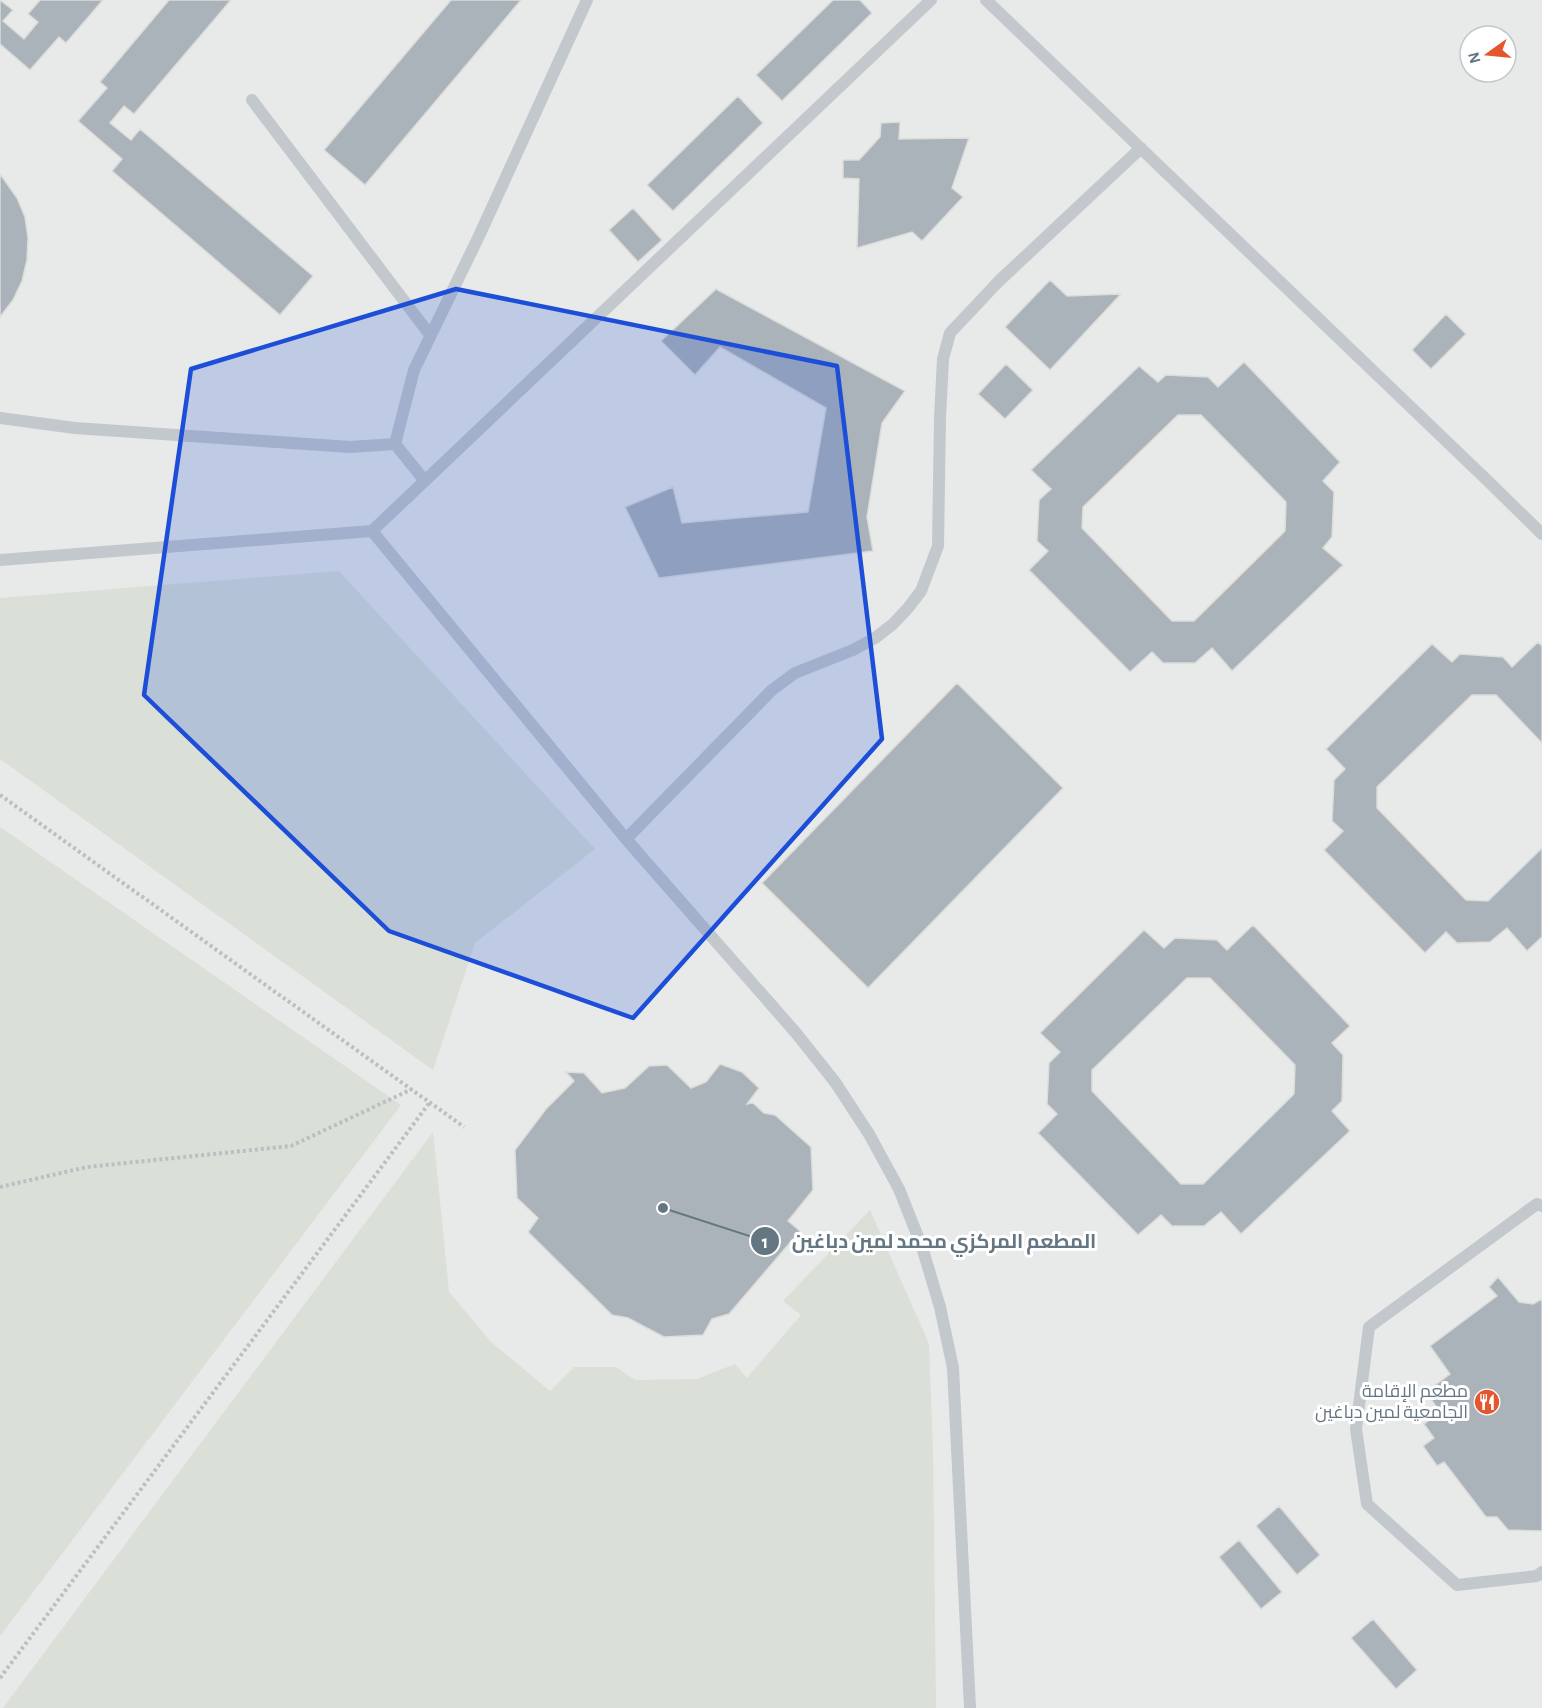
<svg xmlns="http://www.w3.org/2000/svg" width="1542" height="1708" font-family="'Alegreya Sans',Cairo,sans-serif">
<rect width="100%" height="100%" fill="#fafaf8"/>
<path fill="#e8e9e9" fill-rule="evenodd" d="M0,0H1542V1708H0ZM1470,36H1506V72H1470Z"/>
<path fill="#dadfd7" d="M339,571L595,849L475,943L433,1070L0,759V598Z
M0,827L401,1105L0,1636Z
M433,1132L449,1292L491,1342L550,1391L574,1367H616L635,1380L697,1379L735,1364L747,1378L801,1315L783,1301L870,1210L929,1344L933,1453L936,1708H3Z"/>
<path fill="#aab3b9" stroke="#dcdcda" stroke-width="1.5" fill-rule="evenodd" d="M0,0L13,10L3,21L24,39L38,22L28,14L40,0H103L66,43L59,37L30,70L0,44Z
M169,0H231L134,114L124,106L110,123L131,140L140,129L313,276L280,315L112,171L122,159L78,121L107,88L100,82Z
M451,0H521L365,185L324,150Z
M833,0H860L872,13L782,101L756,75Z
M738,96L763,123L673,211L647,185Z
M900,122L899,139L969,138L952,188L963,197L922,241L912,232L857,248L859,179L843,178V160H859L880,137L881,123Z
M0,174L17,198L25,217L28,238L27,260L22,281L13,300L0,317Z
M633,208L662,240L638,262L609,230Z
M1050,280L1067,296L1121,294L1050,370L1005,327Z
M716,289L905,391L882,423L867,517L873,551L659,578L625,507L673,487L682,523L808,512L826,408L720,347L695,375L661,341Z
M1446,314L1466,334L1431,369L1412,350Z
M1244,362L1340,462L1323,481L1334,492L1332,537L1323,548L1343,565L1232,671L1212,648L1195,663H1163L1152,652L1130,672L1029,570L1048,551L1037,541L1039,500L1051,489L1031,470L1139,366L1158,382L1166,375L1208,377L1218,387ZM1178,415H1201L1286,502L1285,531L1194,621H1172L1082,528L1083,507Z
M1006,364L1033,390L1005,419L978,394Z
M1538,642L1542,646V743L1496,695H1472L1377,787V808L1466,900L1488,901L1542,848V937L1527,951L1507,928L1490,942L1457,943L1446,932L1425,953L1324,850L1343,831L1332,821L1334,780L1345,769L1326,749L1432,644L1452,662L1460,654L1503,657L1512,667Z
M957,683L1063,788L868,988L762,883Z
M1253,925L1350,1026L1332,1043L1343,1055L1342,1101L1332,1111L1350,1131L1241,1234L1221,1212L1204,1226H1172L1161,1215L1138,1235L1038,1133L1057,1114L1047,1104L1049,1063L1060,1052L1040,1033L1144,930L1164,948L1175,938L1217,940L1227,950ZM1187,978H1210L1295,1065L1294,1094L1203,1184H1181L1092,1091V1070Z
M720,1064L742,1072L759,1088L747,1104L753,1103L764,1113L775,1115L811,1147L813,1190L788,1221L800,1231L729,1314L712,1319L703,1335L664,1337L628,1318L612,1315L528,1232L538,1218L517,1198L515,1150L546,1109L574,1081L566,1072L584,1073L602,1093L625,1088L649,1066L667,1065L691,1088L706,1082Z
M1498,1277L1519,1302L1533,1304L1542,1299V1531L1508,1530L1497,1517H1486L1444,1462L1437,1466L1423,1446L1434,1438L1424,1424L1440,1412L1426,1392L1450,1374L1430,1346L1497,1296L1489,1287Z
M1279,1506L1320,1555L1297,1575L1256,1526Z
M1239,1540L1282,1592L1261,1609L1219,1557Z
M1373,1619L1417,1670L1396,1689L1351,1638Z"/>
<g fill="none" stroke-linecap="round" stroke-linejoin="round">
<path stroke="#bbbfc2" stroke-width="4" stroke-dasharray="3 3" stroke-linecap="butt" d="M0,795L464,1127
M0,1187L87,1167L291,1146L412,1089
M0,1678L430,1102"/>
<path stroke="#c3c8cc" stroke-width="12" d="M931,0L372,531L626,839L796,1033L835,1082L869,1134L899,1189L922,1247L940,1307L953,1368L970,1708
M986,0L1490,483L1542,534
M252,100L430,335
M0,418L75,428L350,447L395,444
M395,444L414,370L479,236L587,0
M395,444L425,481
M0,560L372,531
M626,839L772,690L795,673L853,650L875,638L893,624L908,608L921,591L938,546L940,418L943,359L950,333L998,282L1141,148
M1542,1206L1537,1204L1369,1327L1356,1429L1367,1504L1457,1585L1537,1576L1542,1572"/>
</g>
<path fill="#1d4ed8" fill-opacity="0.2" stroke="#1d4ed8" stroke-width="4.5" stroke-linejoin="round" d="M456,289L837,366L882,739L633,1018L389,931L144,695L191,369Z"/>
<defs>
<g id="restaurant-disc" transform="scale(1.35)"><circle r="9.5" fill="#e4572e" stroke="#fff"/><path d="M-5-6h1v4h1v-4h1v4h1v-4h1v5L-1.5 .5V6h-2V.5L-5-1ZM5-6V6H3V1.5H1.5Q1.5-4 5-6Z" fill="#fff"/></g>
</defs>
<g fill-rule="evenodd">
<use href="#restaurant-disc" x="1487" y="1402"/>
</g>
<g text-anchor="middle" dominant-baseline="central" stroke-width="6" stroke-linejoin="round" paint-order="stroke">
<g font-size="18" fill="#657683" stroke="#fff" text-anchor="end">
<text x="1468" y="1392">مطعم الإقامة<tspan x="1468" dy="21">الجامعية لمين دباغين</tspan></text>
</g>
</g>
<path fill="none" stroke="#657683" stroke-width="2" d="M663 1208L765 1241"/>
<g fill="#657683" stroke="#fff" stroke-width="2">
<circle cx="663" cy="1208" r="6"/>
<circle cx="765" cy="1241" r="15"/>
</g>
<g font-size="18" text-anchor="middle" font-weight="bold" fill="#fff">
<text x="765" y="1248">1</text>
</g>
<g font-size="20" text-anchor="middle" font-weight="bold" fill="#657683" stroke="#fff" stroke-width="6" stroke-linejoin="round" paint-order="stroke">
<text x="944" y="1248">المطعم المركزي محمد لمين دباغين</text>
</g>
<g transform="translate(1488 54) rotate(255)"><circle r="28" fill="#ffffff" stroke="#c1c8cd" stroke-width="1.5"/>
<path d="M0-4.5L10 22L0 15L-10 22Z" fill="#e4572e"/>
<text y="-9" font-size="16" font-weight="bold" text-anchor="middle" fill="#657683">N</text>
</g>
</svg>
